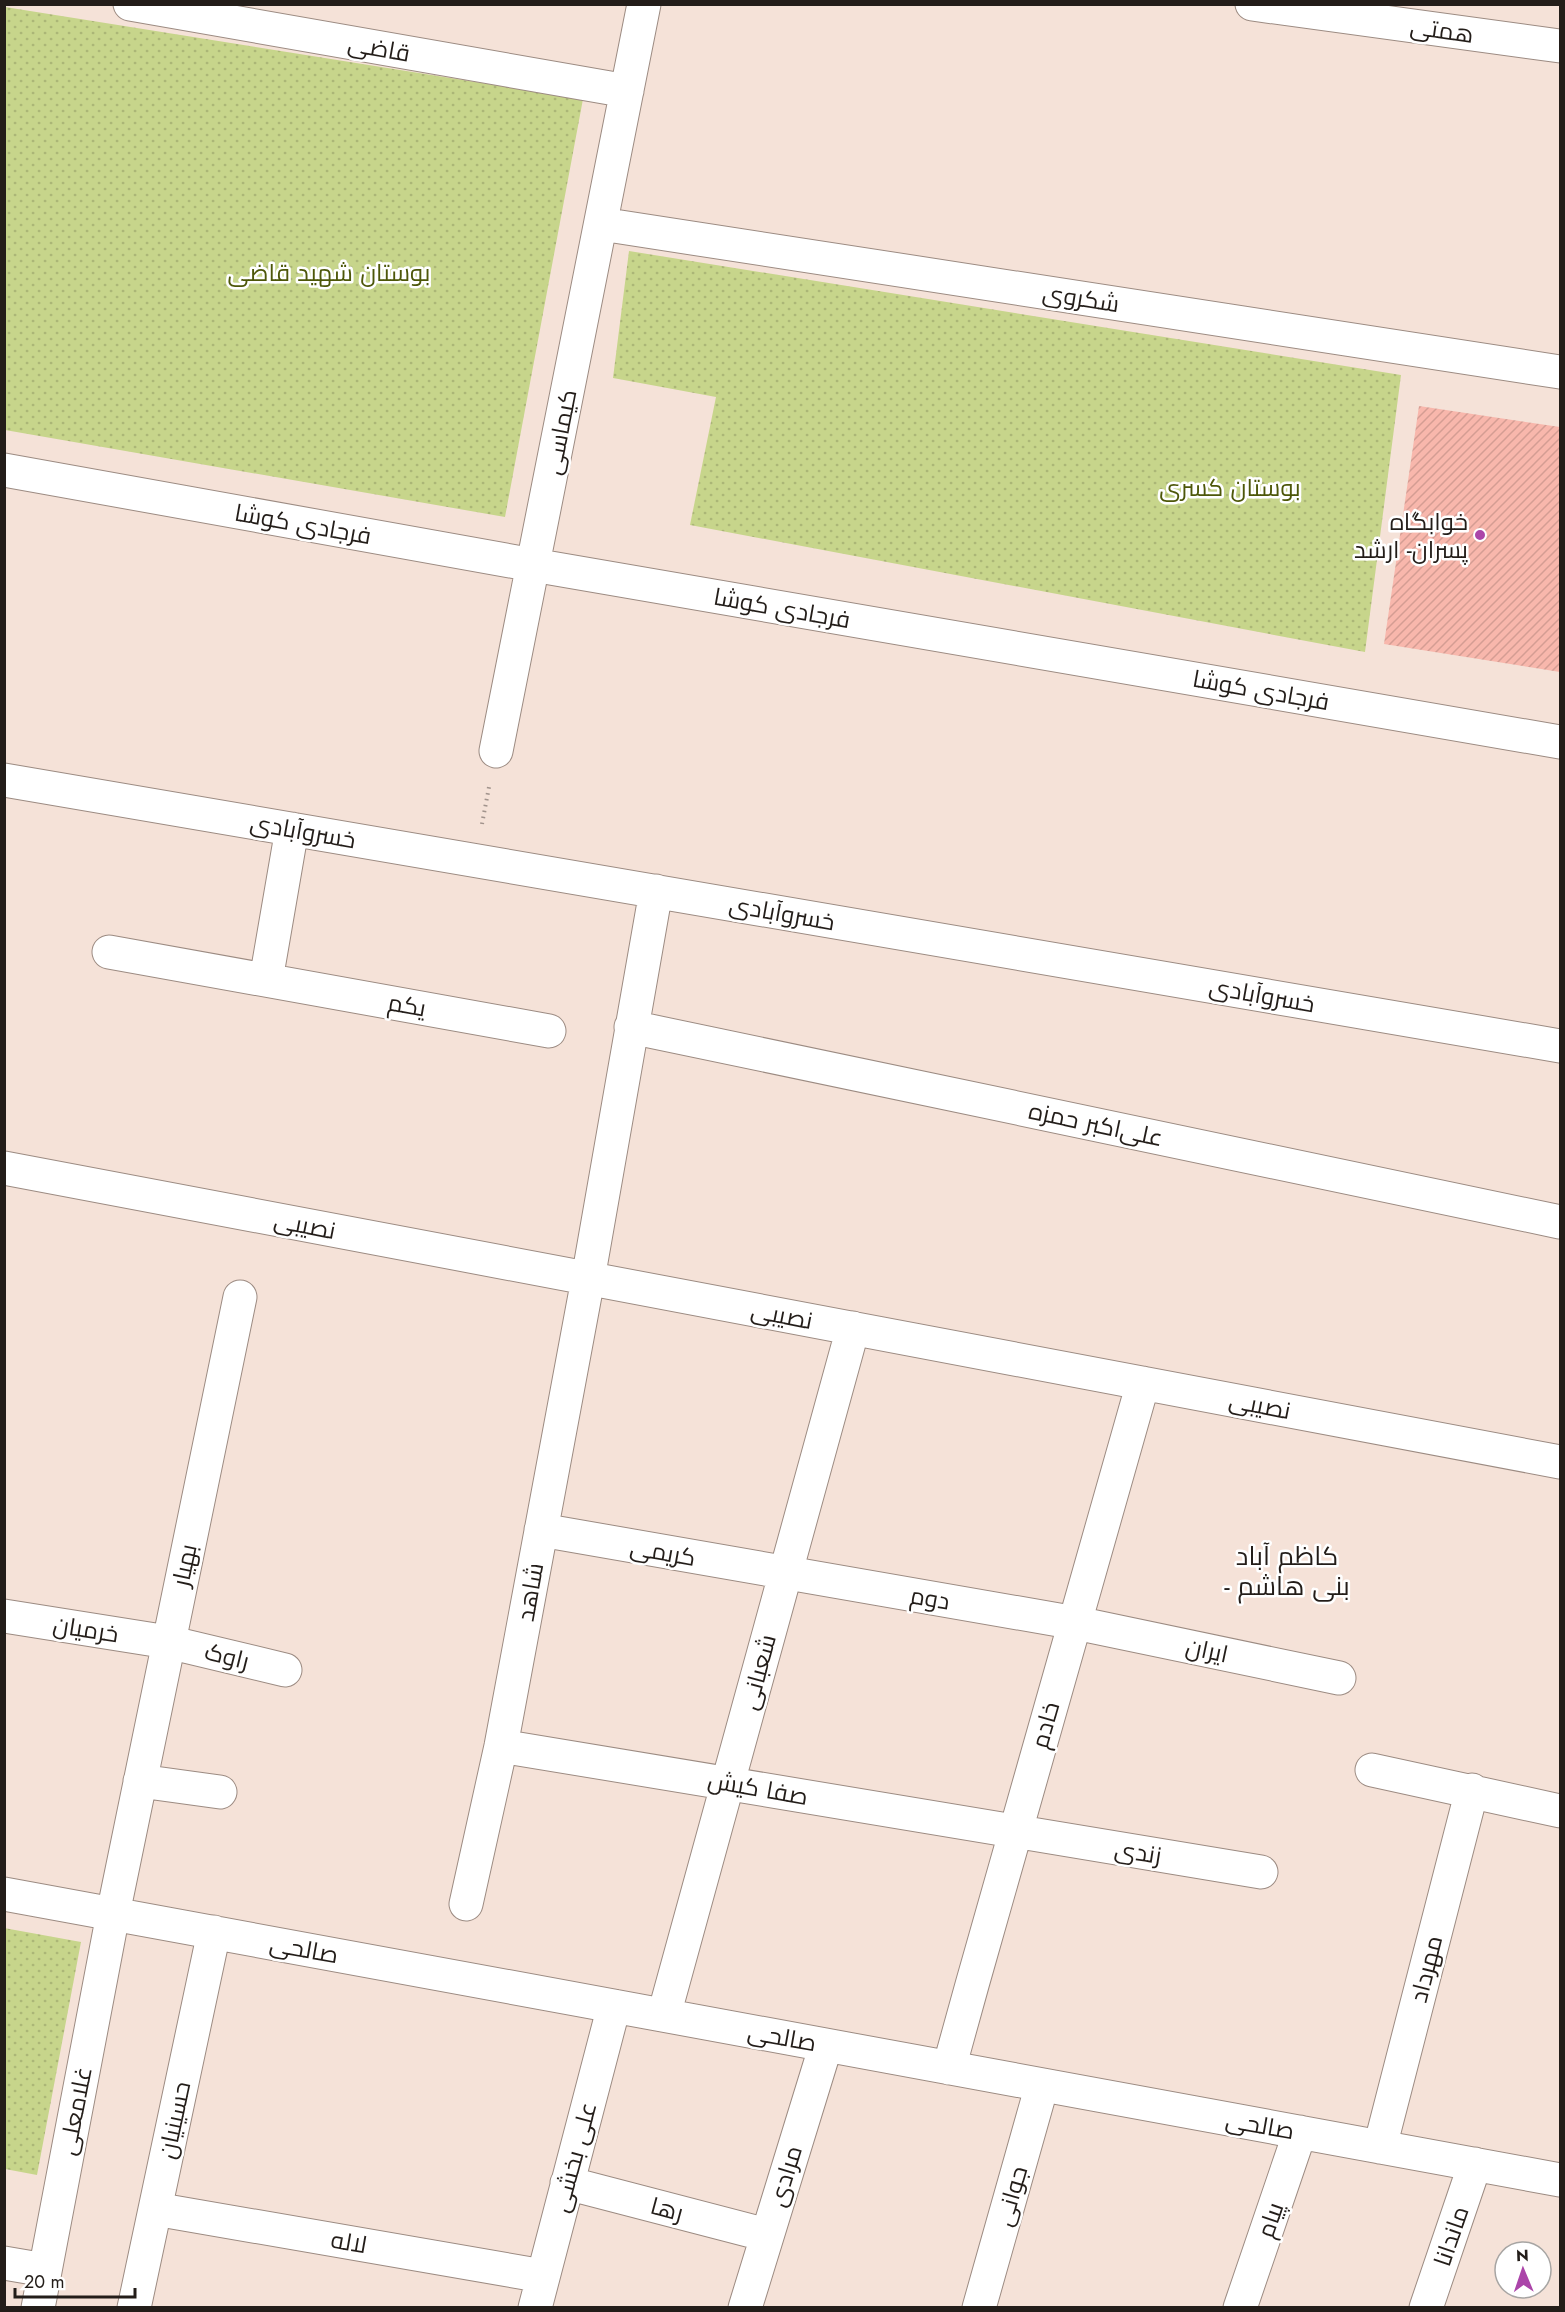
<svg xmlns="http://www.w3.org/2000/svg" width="1565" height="2312" font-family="Jost,Cairo,sans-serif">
<defs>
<pattern id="park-dots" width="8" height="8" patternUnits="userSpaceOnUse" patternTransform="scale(1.5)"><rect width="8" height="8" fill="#c7d58b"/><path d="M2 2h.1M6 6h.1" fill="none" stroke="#abb677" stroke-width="1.8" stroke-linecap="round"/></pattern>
<pattern id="building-hatch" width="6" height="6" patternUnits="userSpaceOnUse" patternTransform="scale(1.5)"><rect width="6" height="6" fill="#f8b7ac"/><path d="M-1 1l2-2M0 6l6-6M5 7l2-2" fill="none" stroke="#d49d93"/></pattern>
</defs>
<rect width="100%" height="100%" fill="#f5e2d8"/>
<path fill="url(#park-dots)" d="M5,7L583,99L505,517L5,430Z
M629,251L1401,375L1365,652L690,525L716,397L613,378Z
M4,1928L81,1942L37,2175L5,2169Z"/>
<path fill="url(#building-hatch)" d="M1419,406L1560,427V672L1384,644Z"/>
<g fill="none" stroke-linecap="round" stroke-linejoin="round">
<g stroke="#9c8b82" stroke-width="35">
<path id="minor" d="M130,4L627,91
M1252,4L1560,46
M601,224L1560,372
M4,470L533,565L1560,742
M496,751L644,4
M4,780L1560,1046
M109,952L549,1031
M266,980L292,829
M631,1027L1560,1222
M4,1168L1560,1462
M541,1530L1076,1623L1339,1678
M4,1616L168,1642L285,1670
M501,1746L1261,1872
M1372,1770L1560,1811
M140,1781L220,1792
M4,1894L1560,2180
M466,1904L501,1746L588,1279L656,891
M664,2015L853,1328
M949,2068C1012,1839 1079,1611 1143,1383
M1380,2147L1472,1790
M567,2183L767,2235
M155,2209L543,2276
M4,2263L45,2270
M38,2308L113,1914L240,1297
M134,2308L214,1932
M535,2308L614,2006
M745,2308L826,2045
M979,2308L1042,2085
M1240,2308L1300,2132
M1426,2308L1475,2164"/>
</g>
<path stroke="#a1938c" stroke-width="4" stroke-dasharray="1.5 4.5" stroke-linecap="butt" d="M482,824L489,787"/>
<use href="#minor" stroke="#fff" stroke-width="33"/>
</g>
<circle fill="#ab45a9" stroke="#fff" stroke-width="2" cx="1480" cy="535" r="6"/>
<g text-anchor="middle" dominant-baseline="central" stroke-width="5" stroke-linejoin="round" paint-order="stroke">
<g font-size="24" fill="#231d19" stroke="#fff">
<text transform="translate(1442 30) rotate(8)">همتی</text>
<text transform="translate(379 48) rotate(10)">قاضی</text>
<text transform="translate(1081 298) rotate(9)">شکروی</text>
<text transform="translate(560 432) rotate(-79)">کیماسی</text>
<text transform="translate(303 524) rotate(10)">فرجادی کوشا</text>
<text transform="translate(782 608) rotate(10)">فرجادی کوشا</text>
<text transform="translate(1261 690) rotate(10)">فرجادی کوشا</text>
<text transform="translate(303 831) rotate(10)">خسروآبادی</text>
<text transform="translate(782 913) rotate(10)">خسروآبادی</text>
<text transform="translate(1262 995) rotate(10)">خسروآبادی</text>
<text transform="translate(407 1005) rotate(10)">یکم</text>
<text transform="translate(1096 1124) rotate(12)">علی‌اکبر حمزه</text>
<text transform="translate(305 1225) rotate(11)">نصیبی</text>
<text transform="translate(782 1315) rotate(11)">نصیبی</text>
<text transform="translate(1260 1405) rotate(11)">نصیبی</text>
<text transform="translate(663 1552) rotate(10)">کریمی</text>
<text transform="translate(184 1565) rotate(-78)">بهیار</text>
<text transform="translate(530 1592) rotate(-80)">شاهد</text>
<text transform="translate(930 1598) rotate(10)">دوم</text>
<text transform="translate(86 1629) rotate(9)">خرمیان</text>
<text transform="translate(1207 1650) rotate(12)">ایران</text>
<text transform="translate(227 1656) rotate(14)">راوک</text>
<text transform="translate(758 1672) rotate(-75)">شعبانی</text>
<text transform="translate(1045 1725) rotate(-74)">خادم</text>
<text transform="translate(758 1788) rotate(10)">صفا کیش</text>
<text transform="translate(1138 1852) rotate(9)">زندی</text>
<text transform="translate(304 1949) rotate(10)">صالحی</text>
<text transform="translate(1426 1969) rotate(-76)">مهرداد</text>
<text transform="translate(782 2037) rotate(10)">صالحی</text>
<text transform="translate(75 2111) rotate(-79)">غلامعلی</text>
<text transform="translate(174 2120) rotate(-78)">حسینیان</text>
<text transform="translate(1260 2125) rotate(10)">صالحی</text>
<text transform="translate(574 2157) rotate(-75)">علی بخشی</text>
<text transform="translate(785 2176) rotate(-73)">مرادی</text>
<text transform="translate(1011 2196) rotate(-74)">جوانی</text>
<text transform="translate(667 2209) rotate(15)">رها</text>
<text transform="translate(1270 2220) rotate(-71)">پیام</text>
<text transform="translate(1451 2236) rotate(-71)">ماندانا</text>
<text transform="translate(349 2242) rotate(10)">لاله</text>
</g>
<g font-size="24" fill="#4d5709" stroke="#fff">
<text x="329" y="272">بوستان شهید قاضی</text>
<text x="1230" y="487">بوستان کسری</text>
</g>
<g font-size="24" fill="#231d19" stroke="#fff" text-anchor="end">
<text x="1468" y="521">خوابگاه<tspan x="1468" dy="28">پسران- ارشد</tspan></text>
</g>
<g font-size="26" fill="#231d19" stroke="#fff">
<text x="1287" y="1556">کاظم آباد<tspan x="1287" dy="30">- بنی هاشم</tspan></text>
</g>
</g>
<rect width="1565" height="2312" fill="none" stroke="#231d19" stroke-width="12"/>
<g transform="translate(1523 2270) rotate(358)"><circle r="28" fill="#ffffff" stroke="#a7a5a3" stroke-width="1.5"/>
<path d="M0-4.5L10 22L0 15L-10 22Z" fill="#ab45a9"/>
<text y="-9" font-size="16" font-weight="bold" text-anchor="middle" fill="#231d19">N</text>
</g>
<path d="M15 2288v9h120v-9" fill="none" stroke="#231d19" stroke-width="3"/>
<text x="24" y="2288" font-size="18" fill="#231d19" stroke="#ffffff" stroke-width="4.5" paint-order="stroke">20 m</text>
</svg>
